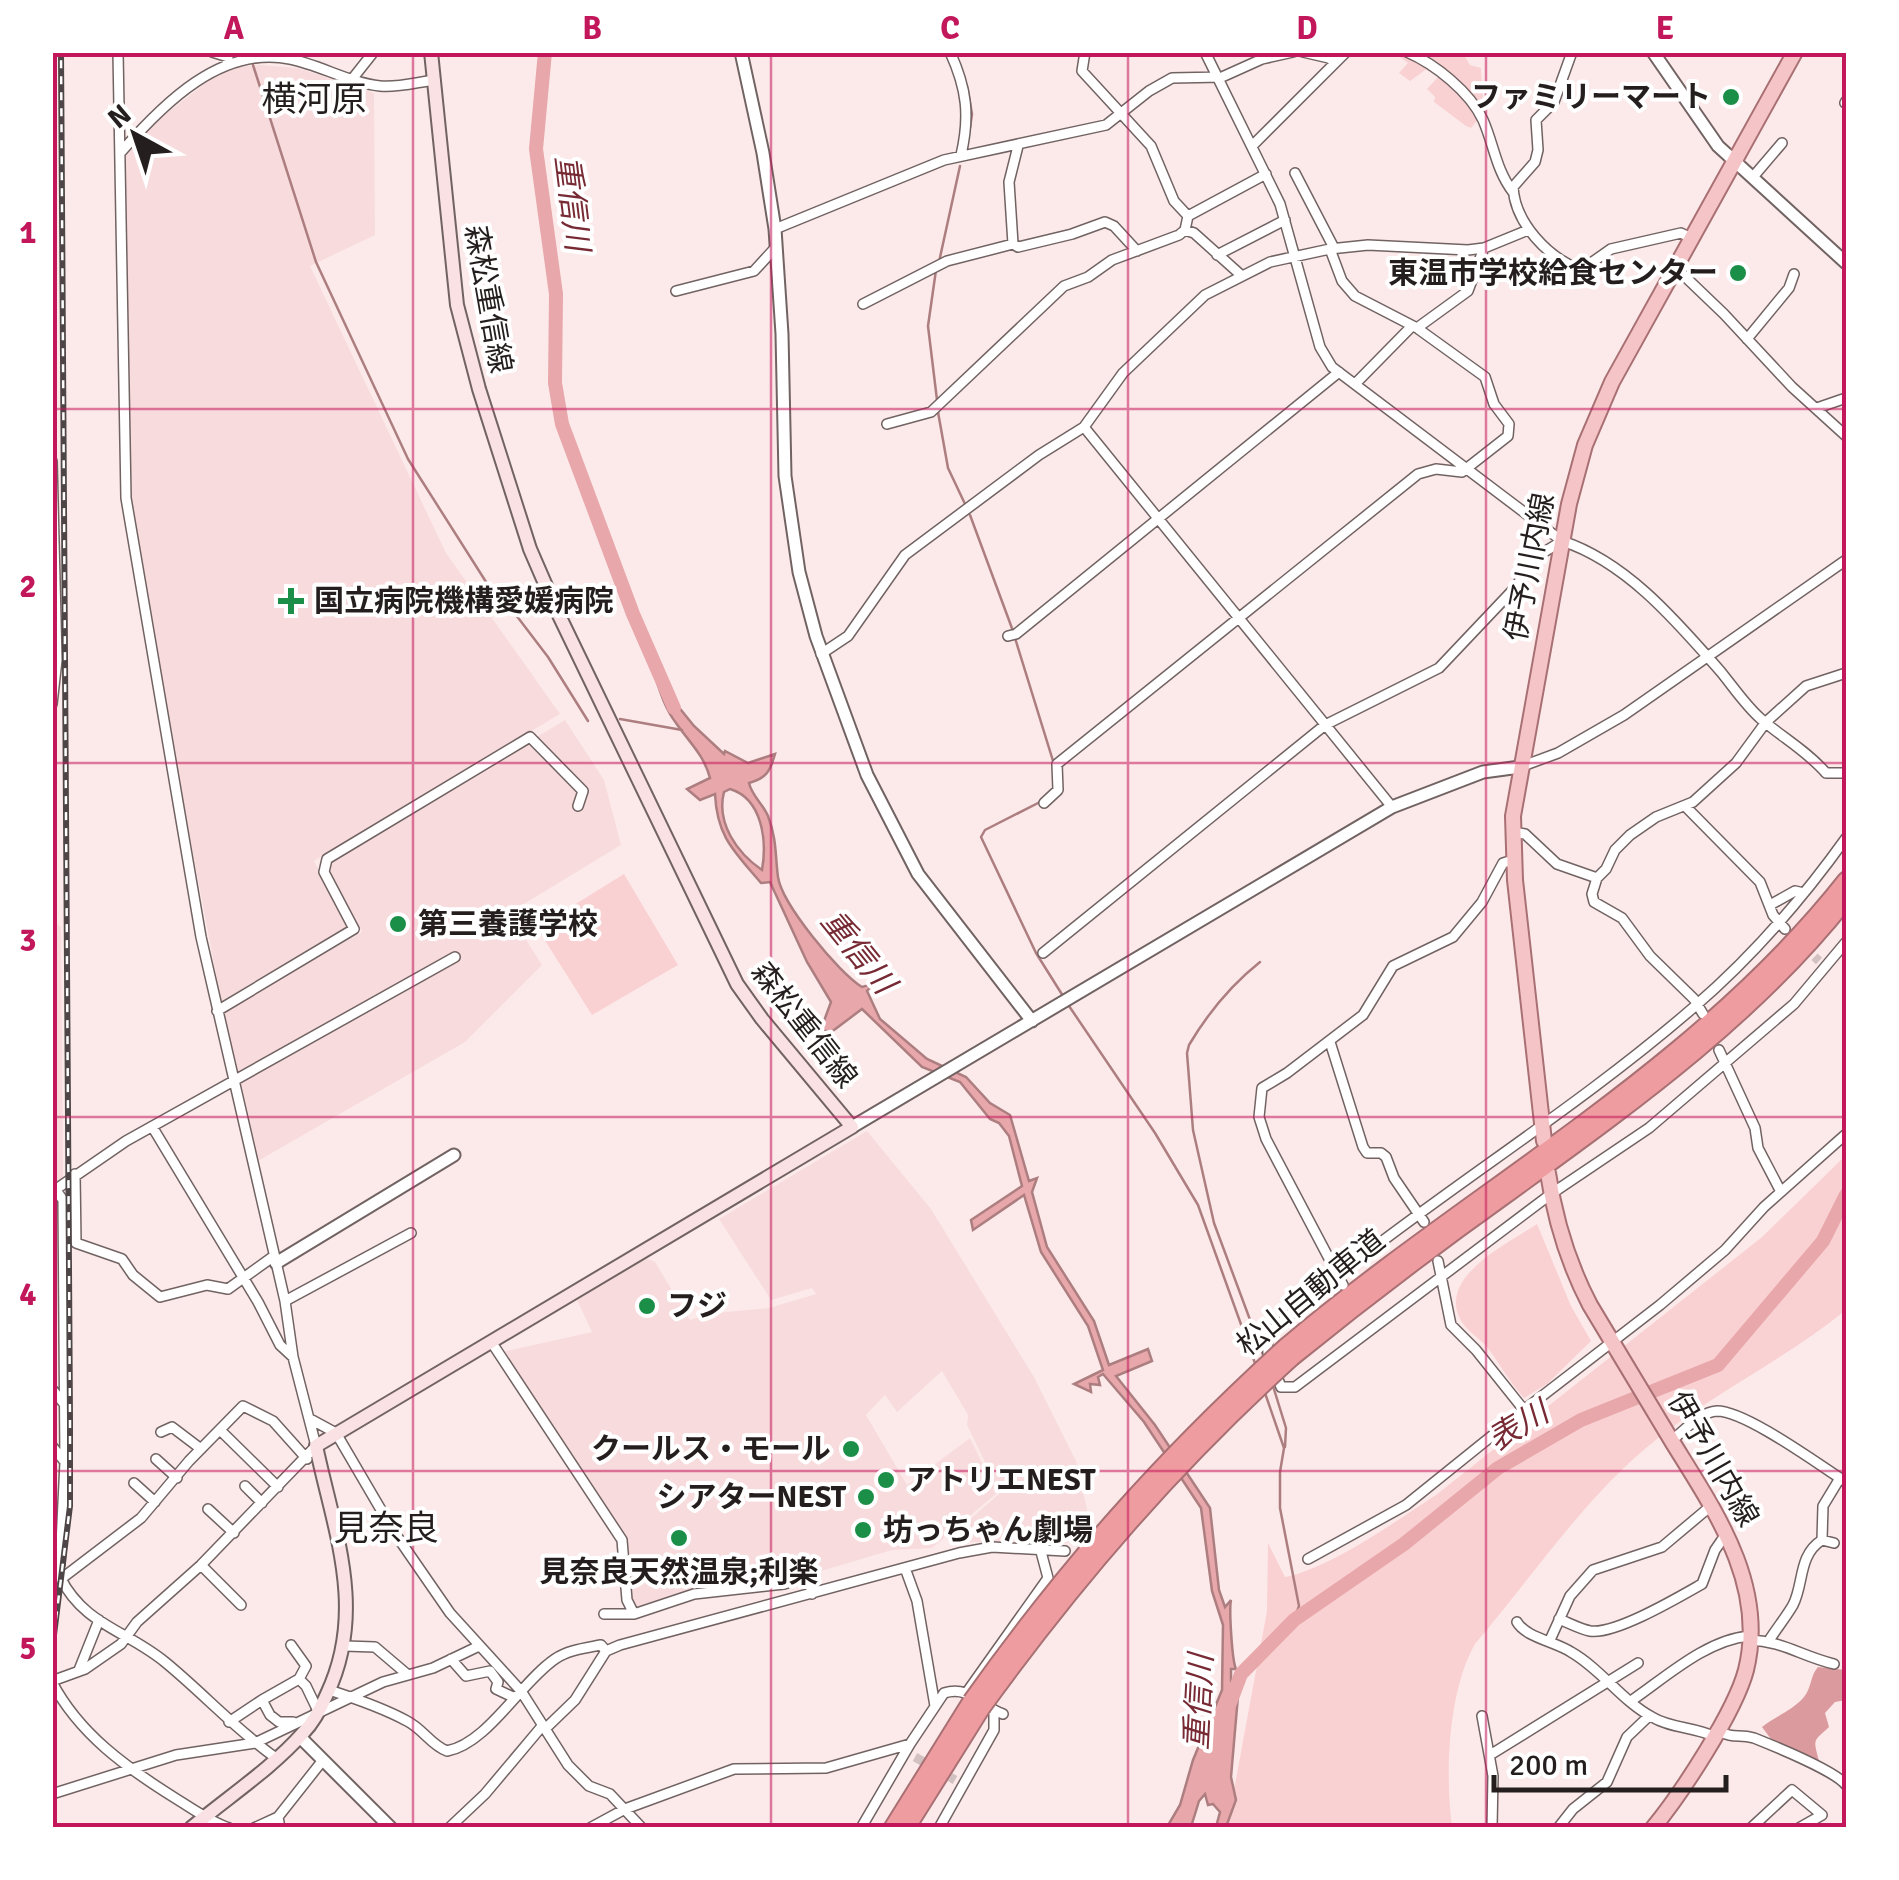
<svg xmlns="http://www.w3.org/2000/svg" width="1899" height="1880" font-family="Signika,'Noto Sans JP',sans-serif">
<rect width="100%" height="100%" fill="#fceaea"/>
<path fill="#f8dcdd" d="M259,65L298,68L374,93L375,235L310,266L446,553L560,714L314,861L349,927L221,1001L142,584L130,499L123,160L152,125L213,77L239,67Z
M565,720L604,780L621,845L509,913L542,965L465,1042L258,1161L223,1012L362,932L328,870L330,861Z
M53,875L55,922L61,927L63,1177L53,1185Z
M867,1131L931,1209L1034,1377L1076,1461L1089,1518L1068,1543L956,1542L951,1536L1000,1493L967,1425L968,1415L942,1371L897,1412L885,1395L866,1415L907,1485L970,1438L997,1493L932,1548L892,1550L808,1575L688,1591L635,1609L630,1599L625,1541L502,1352L592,1332L577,1300L646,1258L655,1262L690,1320L715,1313L769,1308L816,1294L812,1288L771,1300L719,1219Z"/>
<path fill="#fad1d2" d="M1393,52L1463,53L1470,65L1481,68L1484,117L1481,116L1471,128L1466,126L1434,102L1435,97L1427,89L1439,76L1428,68L1410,81L1399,73L1408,63Z
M624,874L678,965L592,1015L537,928Z
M1846,1155V1310C1787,1358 1717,1391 1657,1439C1586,1495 1534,1575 1475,1644C1448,1691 1445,1774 1452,1827L1227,1828L1267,1611L1268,1543L1285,1577C1331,1568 1396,1521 1436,1495L1762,1237Z
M1537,1224L1571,1306L1591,1341L1547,1384L1524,1398C1510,1383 1500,1364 1487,1347C1480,1339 1470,1333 1464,1325C1431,1279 1508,1244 1537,1224Z"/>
<path fill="#db9a9d" d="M1818,1667L1846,1670V1700L1835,1702L1825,1713L1829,1727C1813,1742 1813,1738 1819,1761L1817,1762L1774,1743L1762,1727C1776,1716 1793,1710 1804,1697C1812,1687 1810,1676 1818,1667Z"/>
<path fill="#e8a7aa" stroke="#ad7e80" stroke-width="2.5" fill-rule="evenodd" d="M656,679L694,726L724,754L725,751L748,763L775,754C770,772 766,778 749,783C752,796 763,804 768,816C777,840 775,854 778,877C782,904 838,972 862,987L873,984L867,991L880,1019L927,1059L966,1077L990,1103L1010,1115L1029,1181L1037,1178L1032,1192L1047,1247L1094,1321L1109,1365L1148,1349L1152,1361L1116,1376L1155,1425L1210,1508L1219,1590L1225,1607L1231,1600C1229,1609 1232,1661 1236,1669H1231V1681L1238,1696L1231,1777L1236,1800L1226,1827H1216L1220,1812L1213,1804L1208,1805L1205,1794L1199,1801L1191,1827H1167L1180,1805L1193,1760L1222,1690L1223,1625L1212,1591L1201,1508L1144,1422L1103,1374L1098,1377L1100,1385L1090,1384L1091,1392L1074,1384L1103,1370L1088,1326L1041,1252L1024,1195L973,1230L971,1220L1022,1186L1009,1136L999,1123L990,1119L960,1082L922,1067L862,1009L830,1033L821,1029L831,1002L807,962L770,882L761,883C734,851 717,837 715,794L700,800L687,789L710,778C704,755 689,742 676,723C666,710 661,695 656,679ZM730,789C763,799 767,842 762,870C737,853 716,823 724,792Z"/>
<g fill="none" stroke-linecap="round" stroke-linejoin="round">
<path stroke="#ad7e80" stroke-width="2.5" d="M251,52V54
M253,65L316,262L408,459L488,585L516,615L548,657L588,721
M967,86L972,114L970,128
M939,262L960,166
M936,270L928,326L937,400
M938,412L948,468L965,504
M970,515L1013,631
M1015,638L1054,764
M620,719L682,730
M1042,801L985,830L981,837L1036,953L1063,996
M1260,962C1231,985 1208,1013 1189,1045L1187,1053L1193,1130L1214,1223L1265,1360
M1067,1003L1155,1133L1198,1205L1256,1366
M1273,1386L1286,1428L1285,1447
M1265,1393L1284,1448L1280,1472V1508L1299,1606L1294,1620"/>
<path stroke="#e8a7aa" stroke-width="14" d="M545,52L536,149L556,294L555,383L562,424L633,614L674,708
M1230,1703L1241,1674L1294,1620L1404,1544L1498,1468L1581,1420L1718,1365L1823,1241L1846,1195"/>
<path stroke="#d1c1c1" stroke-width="9" stroke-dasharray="9 4.5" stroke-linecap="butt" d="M1785,929L1819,961
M915,1757L955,1780"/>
<g stroke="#726363" stroke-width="12">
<path id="minor" d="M212,52L228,57L227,64
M950,52C967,89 970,116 961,155
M1085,52L1082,71L1151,146L1174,201L1188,216
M1205,52L1280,204L1320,347L1332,367L1562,541C1627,562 1678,623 1721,672C1734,688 1746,706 1761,719C1783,738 1807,751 1826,773H1846
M1303,52L1329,58L1335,63
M1407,52C1435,64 1470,92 1483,120C1494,145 1496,170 1513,192
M1572,52L1554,102L1536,120L1538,150L1535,162L1513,187C1515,223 1548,258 1581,270L1611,249L1681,233L1693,239
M353,78L372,54
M1845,103L1846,101
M1252,146L1346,52
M121,152C163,104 221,45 290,59C320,65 350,83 380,86C397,88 418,82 435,80
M1295,173L1334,248
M1753,177L1782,143
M775,229L944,160L1106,125L1149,91L1172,78L1222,77L1262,59L1293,52
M1185,230L1194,233L1242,276
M1013,244L1009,182L1018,146
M1217,255L1285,220
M1676,268L1724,314L1792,387L1846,436
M676,291L754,271L776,247
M863,304L947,261L1013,244L1018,247L1072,234L1105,222L1114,226L1137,251
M1417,328L1468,291L1484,248
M1747,339L1789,288L1794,274
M1355,384L1412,326
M1817,408L1846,398
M887,424L931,412L1064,286L1088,277L1112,260L1179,235L1185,230L1188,216L1266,174
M1084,427L1392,807
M52,461L57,660L52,704
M1008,636L1016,634L1339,372
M821,654L848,636L905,555L1039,455L1084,427L1123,373L1205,295L1270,262L1330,249L1368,245L1468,250L1484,248L1528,230
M1520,767L1558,753L1624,715L1846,560
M1044,803L1058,790L1057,764L1418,474L1436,469L1462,472L1508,436L1509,424L1494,404L1485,377L1417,328L1355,296L1342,281L1330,249
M1686,807L1760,882L1773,915L1785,929
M1512,832L1525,834L1557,864L1597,878L1606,869L1615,850L1630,835L1656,817L1693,802L1736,763L1766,722L1806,686L1846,673
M1846,838C1803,898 1751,958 1694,1007C1558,1125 1402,1214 1267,1335L1268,1353L1281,1387H1295L1551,1194L1649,1128L1794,1004L1846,942
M1597,878L1592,894L1594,902L1622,918L1650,956L1694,999L1703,1014
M1770,905L1795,891L1804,893
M1043,953L1325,725L1439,668L1511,592L1541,554L1562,541
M217,1011L354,929L324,872L327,859L530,737L583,791L578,806
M1330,1042L1363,1147L1367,1153H1381L1386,1157L1394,1178L1424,1222
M1719,1050L1755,1128L1758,1148L1781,1192
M153,1128L258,1302L280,1345L293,1357
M75,1174L76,1243L122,1259L133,1275L160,1297L207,1285L228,1289L274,1256
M52,1192L126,1141L455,957
M1438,1261L1451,1325L1476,1350L1524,1410L1660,1305L1725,1250L1764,1207L1846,1134
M1343,1285L1266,1139L1259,1117L1262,1088L1287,1073L1363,1015L1393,966L1453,937L1482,902L1503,863L1513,860
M285,1301L411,1233
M492,1343L622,1540L627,1600L634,1614
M52,1389L65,1405
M312,1420L336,1433L394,1532L450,1613L521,1691L568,1765L589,1786L610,1794L642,1828
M220,1430L278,1487
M161,1432L172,1427L201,1449
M1671,1441C1684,1431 1700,1412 1717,1411C1746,1411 1819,1465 1846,1482
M52,1446L65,1462
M156,1459L177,1478
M134,1483L155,1502
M245,1486L262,1503
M208,1509L234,1533
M1822,1540L1823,1506L1840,1478
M1308,1559L1406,1505L1524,1410
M201,1565L241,1605
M905,1568L917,1601L935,1706
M52,1575L60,1564L65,1462L63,1200L55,1189
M60,1577C84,1625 126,1630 165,1662C203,1693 235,1729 276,1758
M61,1579L141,1518L189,1461L243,1406L273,1421L307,1459
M604,1614H634L694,1594L784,1584L804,1578L809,1580L812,1594
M1559,1619C1569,1623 1580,1629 1590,1631C1615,1635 1679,1597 1702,1584L1715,1550L1726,1534
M1517,1622C1525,1637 1556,1642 1571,1652C1601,1669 1622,1701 1652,1717C1670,1728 1694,1727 1713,1736
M1770,1639C1777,1628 1786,1617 1793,1605C1804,1584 1798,1555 1822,1540L1834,1543
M1550,1640L1570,1596L1593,1570L1662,1547L1712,1505
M1749,1640C1783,1641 1801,1656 1834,1664
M291,1645L306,1666L299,1679L306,1686L319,1713
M345,1646L375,1647L408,1675
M451,1659L466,1676L490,1671L498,1682L496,1689L515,1698
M82,1669L79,1670L99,1620
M52,1681L85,1669L121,1644L137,1622L201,1565L316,1446L293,1357L285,1301L201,937L126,498L118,52
M52,1682C79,1734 127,1768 175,1798C193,1809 209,1821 229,1828
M329,1690C354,1698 385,1709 407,1721C423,1729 431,1745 447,1751C487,1744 521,1682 555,1659C568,1650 586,1648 601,1645L606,1651
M967,1692L1048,1578L1040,1548
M262,1700L299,1679
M1631,1701C1666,1677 1706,1640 1749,1636
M1482,1716L1493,1776L1492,1828
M229,1722L262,1700L270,1715L279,1722H293
M545,1729L575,1700L606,1651L620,1645L959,1553L992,1547L1065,1551
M1716,1730C1735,1740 1738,1733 1754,1738C1774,1746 1835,1771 1846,1785
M1490,1755L1638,1663
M52,1794L176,1755L255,1743L383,1682L433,1668L479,1646
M254,1828L278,1817
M280,1828L278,1817L323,1760
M449,1828L485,1794L543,1725
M590,1828L625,1809L734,1769L826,1768L910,1744
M861,1828L910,1744L944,1693C969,1685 981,1706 1003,1714
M939,1828L994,1730V1711
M1558,1828L1573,1809L1607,1782L1627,1737L1649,1716
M1751,1828L1792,1790L1822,1815L1799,1828"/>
</g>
<g stroke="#726363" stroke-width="15">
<path id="tertiary" d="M741,52L763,153L775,229L782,334L785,476L799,572L816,636L867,775L918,874L1032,1021
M1653,52L1718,146L1846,263
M852,1127L1392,807L1483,772L1520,767
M276,1263L454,1155
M300,1737L391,1828"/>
</g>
<g stroke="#726363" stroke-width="16">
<path id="secondary" d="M191,1828C228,1797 271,1769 303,1733C314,1722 321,1708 327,1694C367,1610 334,1531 316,1446L852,1127L762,1019L737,984L556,609L530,549L479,389L457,305L431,52"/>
</g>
<g stroke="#a87073" stroke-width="18">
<path id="primary" d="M1544,1141L1515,880L1513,816L1569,504L1585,445L1612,382L1795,52
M1548,1173C1555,1220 1568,1263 1590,1305C1618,1351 1645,1397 1673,1443C1715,1511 1767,1585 1746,1670C1735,1712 1681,1794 1653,1828"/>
</g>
<g stroke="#a87073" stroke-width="19">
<path id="motorway" d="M1285,1347C1470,1190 1694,1073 1846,880
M1293,1357C1362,1301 1433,1247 1506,1195C1627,1107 1752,1019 1846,900
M892,1828L971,1701
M907,1828L982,1708"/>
</g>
<use href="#minor" stroke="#fff" stroke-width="9"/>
<use href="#tertiary" stroke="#fff" stroke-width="11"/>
<use href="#secondary" stroke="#fae1e3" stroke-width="12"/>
<use href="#primary" stroke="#f5c4c7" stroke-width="14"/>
<use href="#motorway" stroke="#ef9ca1" stroke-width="15"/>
<g stroke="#4e4646" stroke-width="6">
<path id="rail" d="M52,1651L70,1506V1421L61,52"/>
</g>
<use href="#rail" stroke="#fff" stroke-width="2.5" stroke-dasharray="8" stroke-linecap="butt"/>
<g stroke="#a87073" stroke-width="19" stroke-linecap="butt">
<path id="motorway-bridge" d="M971,1701C1067,1566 1162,1459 1285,1347
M982,1708C1077,1577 1173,1466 1293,1357"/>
</g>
<use href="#motorway-bridge" stroke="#ef9ca1" stroke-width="15"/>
</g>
<path fill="none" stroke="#c2185b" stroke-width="2.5" stroke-opacity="0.55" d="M413,52V1828M771,52V1828M1128,52V1828M1486,52V1828M52,409H1846M52,763H1846M52,1117H1846M52,1471H1846"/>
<g fill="#1b8e48" stroke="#fff" stroke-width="4">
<circle cx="1731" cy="97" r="10"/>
<circle cx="1738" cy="273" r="10"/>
<path d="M286 586h10v10h10v10h-10v10h-10v-10h-10v-10h10z"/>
<circle cx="398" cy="924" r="10"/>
<circle cx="647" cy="1306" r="10"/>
<circle cx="851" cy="1449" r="10"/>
<circle cx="886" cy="1480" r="10"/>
<circle cx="866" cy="1497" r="10"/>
<circle cx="863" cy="1530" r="10"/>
<circle cx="679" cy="1538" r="10"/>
</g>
<g text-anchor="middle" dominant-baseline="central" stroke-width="8" stroke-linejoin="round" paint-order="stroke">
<g font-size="30" font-weight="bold" fill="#241e1e" stroke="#fff" text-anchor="start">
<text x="1711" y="97" text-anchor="end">ファミリーマート</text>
<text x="1718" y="273" text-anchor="end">東温市学校給食センター</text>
<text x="314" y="601">国立病院機構愛媛病院</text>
<text x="418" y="924">第三養護学校</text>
<text x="667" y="1306">フジ</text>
<text x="831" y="1449" text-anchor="end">クールス・モール</text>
<text x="906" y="1480">アトリエNEST</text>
<text x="846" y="1497" text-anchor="end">シアターNEST</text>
<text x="883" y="1530">坊っちゃん劇場</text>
<text x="679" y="1572" text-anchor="middle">見奈良天然温泉;利楽</text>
</g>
<g font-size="30" fill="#241e1e" stroke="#fff">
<text transform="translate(488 299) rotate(80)">森松重信線</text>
<text transform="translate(1530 567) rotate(-79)">伊予川内線</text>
<text transform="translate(804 1025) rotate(52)">森松重信線</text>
<text transform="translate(1311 1293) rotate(-39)">松山自動車道</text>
<text transform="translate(1713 1459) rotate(60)">伊予川内線</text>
</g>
<g font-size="32" font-style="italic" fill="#772a34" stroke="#fff">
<text transform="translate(572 203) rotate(83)">重信川</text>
<text transform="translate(858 952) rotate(51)">重信川</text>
<text transform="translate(1518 1426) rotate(-31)">表川</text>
<text transform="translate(1199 1702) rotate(-87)">重信川</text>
</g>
<g font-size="35" fill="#241e1e" stroke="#fff">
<text x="314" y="99">横河原</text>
<text x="386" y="1528">見奈良</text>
</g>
</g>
<rect width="1899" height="1880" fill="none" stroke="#ffffff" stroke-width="110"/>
<g transform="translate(135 135) rotate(320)" stroke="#ffffff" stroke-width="8" paint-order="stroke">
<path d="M0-8L18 38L0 25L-18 38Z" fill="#241e1e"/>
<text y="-15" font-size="28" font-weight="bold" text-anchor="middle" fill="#241e1e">N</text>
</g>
<path d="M1494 1775v15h232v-15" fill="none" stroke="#241e1e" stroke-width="5"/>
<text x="1509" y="1775" font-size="30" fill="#241e1e" stroke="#ffffff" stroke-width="8" paint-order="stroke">200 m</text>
<rect x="55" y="55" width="1789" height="1770" fill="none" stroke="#c2185b" stroke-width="4"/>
<g font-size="32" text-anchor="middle" font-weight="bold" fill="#c2185b">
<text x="234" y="39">A</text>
<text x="592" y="39">B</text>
<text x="950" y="39">C</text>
<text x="1307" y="39">D</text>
<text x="1665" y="39">E</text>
<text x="28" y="243">1</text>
<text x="28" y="597">2</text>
<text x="28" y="951">3</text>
<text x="28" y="1305">4</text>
<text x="28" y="1659">5</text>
</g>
</svg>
